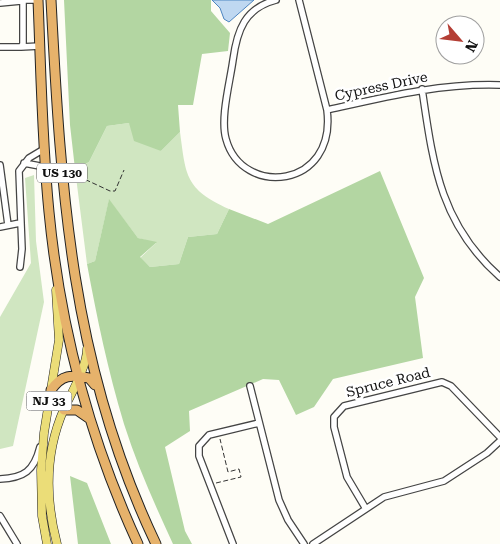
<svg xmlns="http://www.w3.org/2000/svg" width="500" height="544" font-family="'Roboto Serif',serif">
<rect width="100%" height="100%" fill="#fefdf6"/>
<path fill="#d0e6c1" d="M129,123L161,151L180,132C186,176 185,189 229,209L217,234L188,237L179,264L150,267L140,258L156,243L138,238L109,200L95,261L87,264L75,169L89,162L107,126Z
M34,175L36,241L44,302L13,446L0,449V317L31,263L25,178Z"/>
<path fill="#b3d6a2" d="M64,0H211V11L230,33L228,51L202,54L193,105H178L180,132L161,151L134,141L129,123L107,126L89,162L75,169L70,125Z
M380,171L424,278L415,297L423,358L333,379L314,407L296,415L279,380L263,379L189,411L190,431L165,447L185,531L192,544H173C155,505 137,465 124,424C108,371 97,318 87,264L95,261L109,199L138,238L157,242L140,257L150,267L179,264L188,237L217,234L229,209L268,224Z
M70,476L87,483L111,544H78Z"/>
<path fill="#bfd8f1" stroke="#4d85c1" d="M212,0H254L229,22L224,19L220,8Z"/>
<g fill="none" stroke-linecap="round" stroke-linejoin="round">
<g stroke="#444" stroke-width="8">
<path id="minor" d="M21,0H38
M276,0C245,8 237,30 233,60C230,82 220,118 226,139C242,198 337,189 327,110L299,0
M0,3L21,1
M0,47H21L23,44V1
M21,47L40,46
M422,89C433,164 440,224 500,277
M327,110C385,97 441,83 500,85
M24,163L45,167
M0,165L8,225
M0,227L20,223
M20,267L22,249L19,171L29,158L44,149
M250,386L279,500L288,520L304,544
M0,479C24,478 34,471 40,447
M366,509L347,477L334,427V417L344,406L442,382L451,386L500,437
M0,516L17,544
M233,544L199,456V446L209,435L259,423
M313,544L384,497L444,481L487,453L500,441"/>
</g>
<g stroke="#222" stroke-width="9">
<path id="major" d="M47,544L42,516L41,470L44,433L59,340L56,290
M57,544C45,498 45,452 64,409C72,392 87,366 87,349"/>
</g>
<g stroke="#222" stroke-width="11">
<path id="highway" d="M38,0C41,71 42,142 49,212C60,326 90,440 138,544
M51,0C61,193 71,366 156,544
M51,390C62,374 71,375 89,378L95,385
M64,410H77L90,419"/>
</g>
<path stroke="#333" stroke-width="1" stroke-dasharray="5 2.5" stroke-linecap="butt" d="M71,176L82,178L110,191H115L124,170
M216,483L241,477L239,469L228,472L220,439"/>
<use href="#minor" stroke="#fff" stroke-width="5.5"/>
<use href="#major" stroke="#ebdd78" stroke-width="8"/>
<use href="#highway" stroke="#e6b26b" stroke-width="9"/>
</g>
<g text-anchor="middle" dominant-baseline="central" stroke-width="5" stroke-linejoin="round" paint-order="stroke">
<g fill="#fff" stroke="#585858" stroke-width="1">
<rect x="37" y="163.5" width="50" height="19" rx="4"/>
<rect x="26.5" y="391.5" width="45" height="19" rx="4"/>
</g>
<g font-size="12" font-weight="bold" fill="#111">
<text x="62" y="173">US 130</text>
<text x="49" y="401">NJ 33</text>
</g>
<g font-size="14" fill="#111" stroke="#fff">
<text transform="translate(381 86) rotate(-12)">Cypress Drive</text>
<text transform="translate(388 382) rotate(-14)">Spruce Road</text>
</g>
</g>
<g transform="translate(460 40) rotate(118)"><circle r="24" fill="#ffffff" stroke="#a0a0a0"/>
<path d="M0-4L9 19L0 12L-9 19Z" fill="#b43e35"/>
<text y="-8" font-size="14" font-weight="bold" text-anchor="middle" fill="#111111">N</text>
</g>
</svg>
